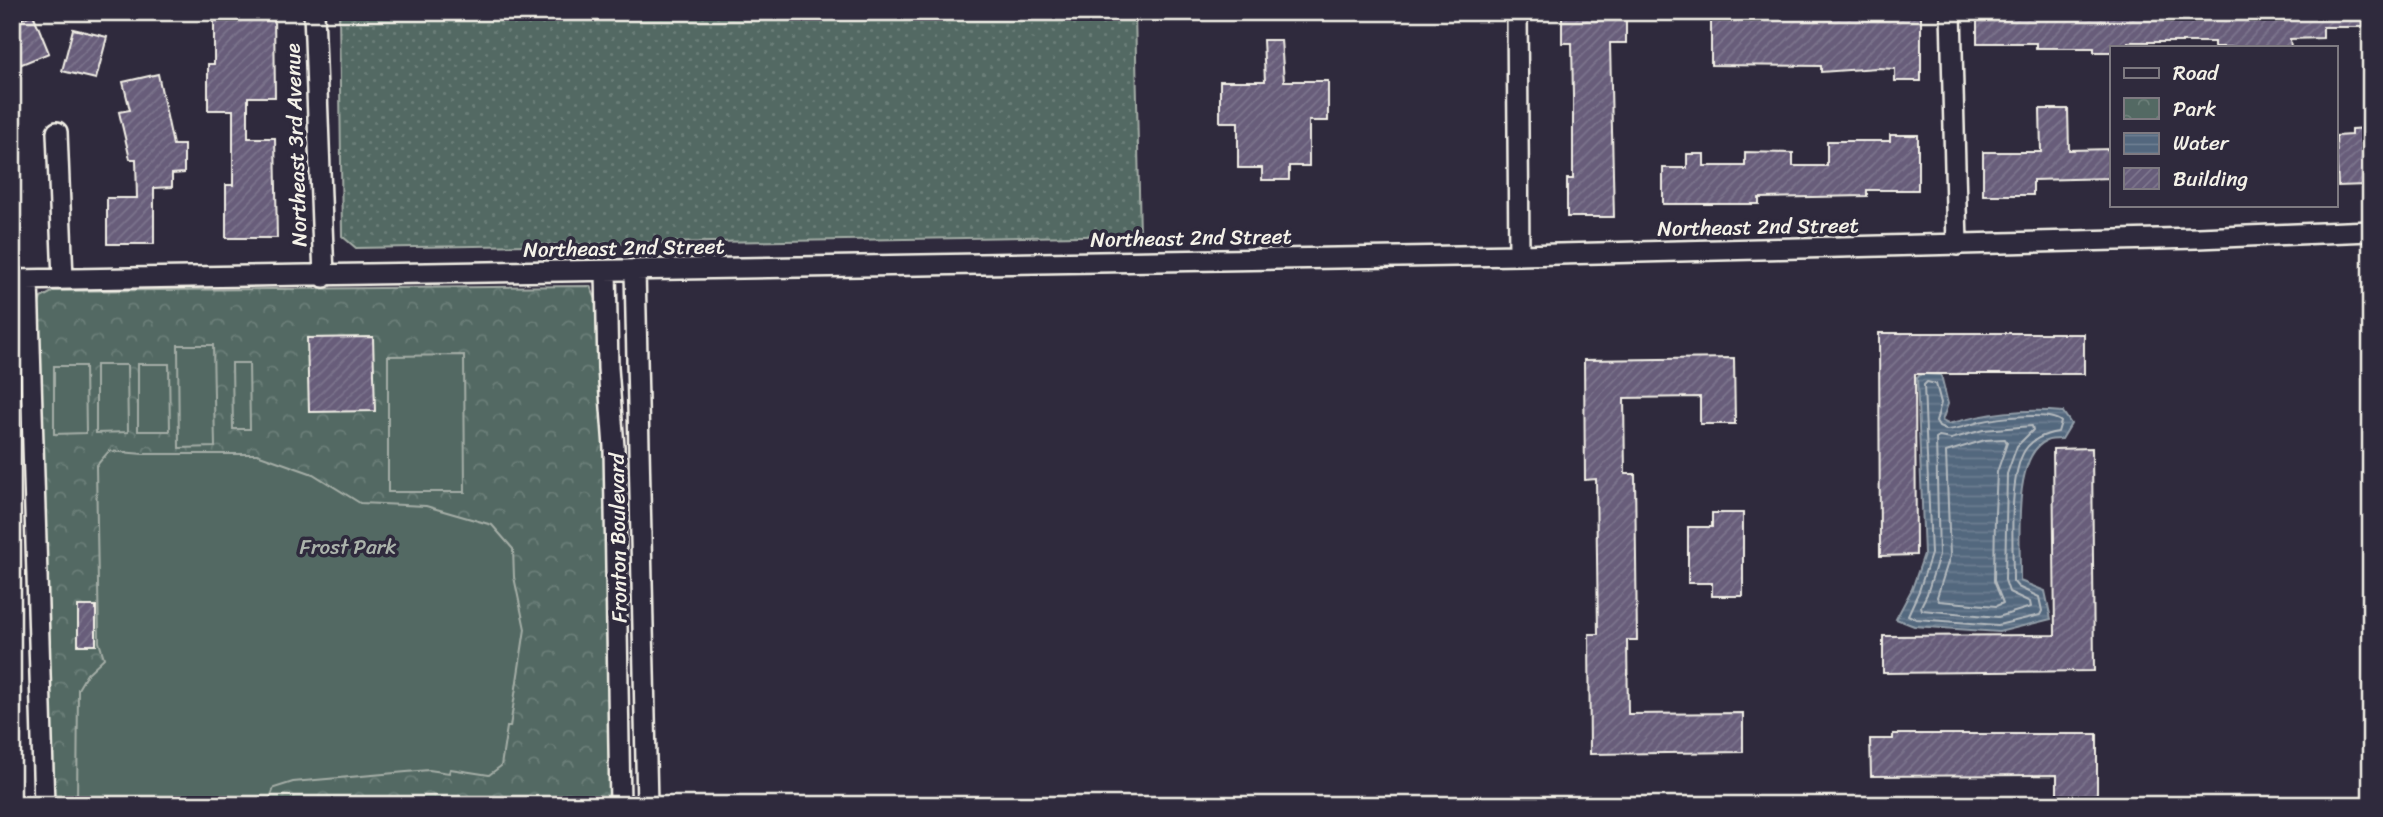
<svg xmlns="http://www.w3.org/2000/svg" width="2383" height="817" font-family="Sriracha,sans-serif">
<defs>
<pattern id="grass-dots" width="8" height="8" patternUnits="userSpaceOnUse" patternTransform="scale(1.75)"><rect width="8" height="8" fill="#536963"/><path d="M2 2h.1M6 6h.1" fill="none" stroke="#6c7f79" stroke-width="1.8" stroke-linecap="round"/></pattern>
<pattern id="park-crowns" width="20" height="18" patternUnits="userSpaceOnUse" patternTransform="scale(1.75)"><rect width="20" height="18" fill="#536963"/><path d="M2 6a3 3 0 1 1 6 0M12 15a3 3 0 1 1 6 0" fill="none" stroke="#6c7f79"/></pattern>
<pattern id="water-rules" width="6" height="5" patternUnits="userSpaceOnUse" patternTransform="scale(1.75)"><rect width="6" height="5" fill="#53677e"/><path d="M0 2.5h6" fill="none" stroke="#6c7d90"/></pattern>
<pattern id="building-hatch" width="6" height="6" patternUnits="userSpaceOnUse" patternTransform="scale(1.75)"><rect width="6" height="6" fill="#675d7a"/><path d="M-1 1l2-2M0 6l6-6M5 7l2-2" fill="none" stroke="#7d758d"/></pattern>
</defs>
<rect width="100%" height="100%" fill="#2f2a3d"/>
<filter id="ink" filterUnits="userSpaceOnUse"><feTurbulence type="fractalNoise" baseFrequency=".0143" numOctaves="2"/><feDisplacementMap in="SourceGraphic" scale="14" xChannelSelector="R" yChannelSelector="G"/><feConvolveMatrix kernelMatrix="1 2 1 2 8 2 1 2 1" color-interpolation-filters="sRGB"/></filter>
<g filter="url(#ink)">
<path fill="url(#grass-dots)" stroke="#a4ada6" stroke-width="2" d="M339,12H1135L1140,235L356,248L342,236Z"/>
<path fill="url(#park-crowns)" stroke="#a4ada6" stroke-width="2" d="M590,286L601,310L611,805H53L37,311L41,298L54,291Z"/>
<path fill="#536963" stroke="#a4ada6" stroke-width="2" d="M178,345H213L215,447L179,448Z
M464,355L465,492H388V356Z
M232,363H249L250,429H233Z
M138,364H169L170,431H138Z
M96,365H127L128,432L96,433Z
M54,366H85L86,433L54,434Z
M109,451L143,454H257L313,474L360,503L426,506L492,525L513,549L514,577L525,629L510,727H507L501,766L489,775L450,769L449,773L429,770L293,782L274,788L269,801L270,805H77L78,689L87,674L104,658L99,642L96,466Z"/>
<path fill="url(#water-rules)" stroke="#939ea8" stroke-width="2" d="M1921,374L1941,375L1948,404L1942,421L1948,424C1988,413 2022,408 2063,412L2071,424L2062,439C2058,439 2050,439 2046,441C2011,457 2021,548 2020,581L2045,591L2051,619L1999,632L1914,626L1896,619L1912,589L1924,554L1917,378Z"/>
<g fill="none" stroke-linecap="round" stroke-linejoin="round">
<path stroke="#b4babe" stroke-width="2" d="M1927,382L1936,384L1941,403L1936,422L1939,427L1946,430C1957,430 1968,425 1979,422C1995,418 2050,411 2061,422L2058,432C2045,434 2033,438 2025,450C2008,476 2013,549 2013,581L2018,587L2039,597L2042,611L2040,615L1998,625L1916,619L1908,615L1919,591L1931,554L1924,385Z
M2032,426L2033,430L2017,446L2007,474L2005,580L2009,592L2030,602L2031,607L1998,617L1922,610L1921,606L1927,594L1939,555L1936,439L1939,437L1951,439L1983,430Z
M2005,439L2007,443L1997,472L1995,513L1994,581L2003,603L1996,606L1939,601L1937,597L1950,556L1946,452L1985,440Z"/>
</g>
<path fill="url(#building-hatch)" stroke="#f4f1e8" stroke-width="2" d="M221,12H274L275,97H248V138H275L277,238H226V185H233V110H208V64H214V20H221Z
M1562,12H1626V43H1610L1614,217H1567V179H1573V97L1572,43H1562Z
M1711,12H1921V81H1895V69L1877,68L1821,72V66L1711,65Z
M1977,12H2362V27H2323V38L2290,39L2291,47H2214V42H2128V47H2112V52H2094V48H2036V43H1977Z
M33,14L49,53L12,68V23Z
M73,29L107,37L96,79L62,71Z
M1263,40H1281L1284,81H1328V121H1309V166H1289V180H1262V168H1238V122H1220V81H1265Z
M158,74L173,145H184V173L172,174V187L154,188V244H107V198H137L136,159H130L119,112L130,110L123,82Z
M2040,109H2068L2069,150L2112,149V178L2033,180V195H1983V152H2041Z
M2371,128V170H2365L2366,185L2338,186L2336,136L2351,135V129Z
M1890,135H1918V190H1867V196L1759,198V204H1663V168H1687V154H1704V166H1745V152L1793,153V166H1827V141H1890Z
M1879,333H2063V334H2084V374H1915L1916,555L1880,556Z
M373,337L375,411L309,412L307,338Z
M1734,358L1735,424H1700V397L1624,398L1625,474H1635L1637,640H1627L1628,714L1743,713V752L1590,754L1589,634H1598L1596,479L1585,480L1584,360Z
M2092,448L2094,671L1883,673V636L2055,635L2053,449Z
M1712,513H1743V596H1712V583H1688V527H1712Z
M78,606H96V645H78Z
M1893,734H2097V805H2057V775L1871,776L1870,739H1893Z"/>
<g fill="none" stroke-linecap="round" stroke-linejoin="round">
<g stroke="#f4f1e8" stroke-width="24">
<path id="minor" d="M314,12L324,277
M1517,12L1519,255
M1951,12L1957,245
M57,132L63,279
M635,270L647,805
M606,271L608,368L614,447L620,805
M12,280L1519,255L2198,238L2371,231
M28,280L44,805"/>
</g>
<use href="#minor" stroke="#2f2a3d" stroke-width="19"/>
</g>
</g>
<g text-anchor="middle" dominant-baseline="central" stroke-width="7" stroke-linejoin="round" paint-order="stroke">
<g font-size="21" fill="#f4f1e8" stroke="#2f2a3d">
<text transform="translate(296 145) rotate(-92)">Northeast 3rd Avenue</text>
<text transform="translate(1758 227) rotate(-1)">Northeast 2nd Street</text>
<text transform="translate(1191 238) rotate(-1)">Northeast 2nd Street</text>
<text transform="translate(624 248) rotate(-1)">Northeast 2nd Street</text>
<text transform="translate(618 538) rotate(-91)">Fronton Boulevard</text>
</g>
<g font-size="21" fill="#acb4ac" stroke="#2f2a3d">
<text x="348" y="547">Frost Park</text>
</g>
</g>
<rect width="2383" height="817" fill="none" stroke="#2f2a3d" stroke-width="42"/>
<rect x="21" y="21" width="2341" height="775" fill="none" stroke="#f4f1e8" stroke-width="2.5" filter="url(#ink)"/>
<rect x="2110" y="46" width="228" height="161" fill="#2f2a3d" stroke="#7e7a81" stroke-width="2"/>
<rect x="2124" y="68" width="35" height="10" fill="#2f2a3d" stroke="#7e7a81" stroke-width="2"/>
<text x="2173" y="80" font-size="21" fill="#f4f1e8">Road</text>
<rect x="2124" y="98" width="35" height="21" fill="url(#park-crowns)" stroke="#7e7a81" stroke-width="2"/>
<text x="2173" y="116" font-size="21" fill="#f4f1e8">Park</text>
<rect x="2124" y="133" width="35" height="21" fill="url(#water-rules)" stroke="#7e7a81" stroke-width="2"/>
<text x="2173" y="150" font-size="21" fill="#f4f1e8">Water</text>
<rect x="2124" y="168" width="35" height="21" fill="url(#building-hatch)" stroke="#7e7a81" stroke-width="2"/>
<text x="2173" y="186" font-size="21" fill="#f4f1e8">Building</text>
</svg>
